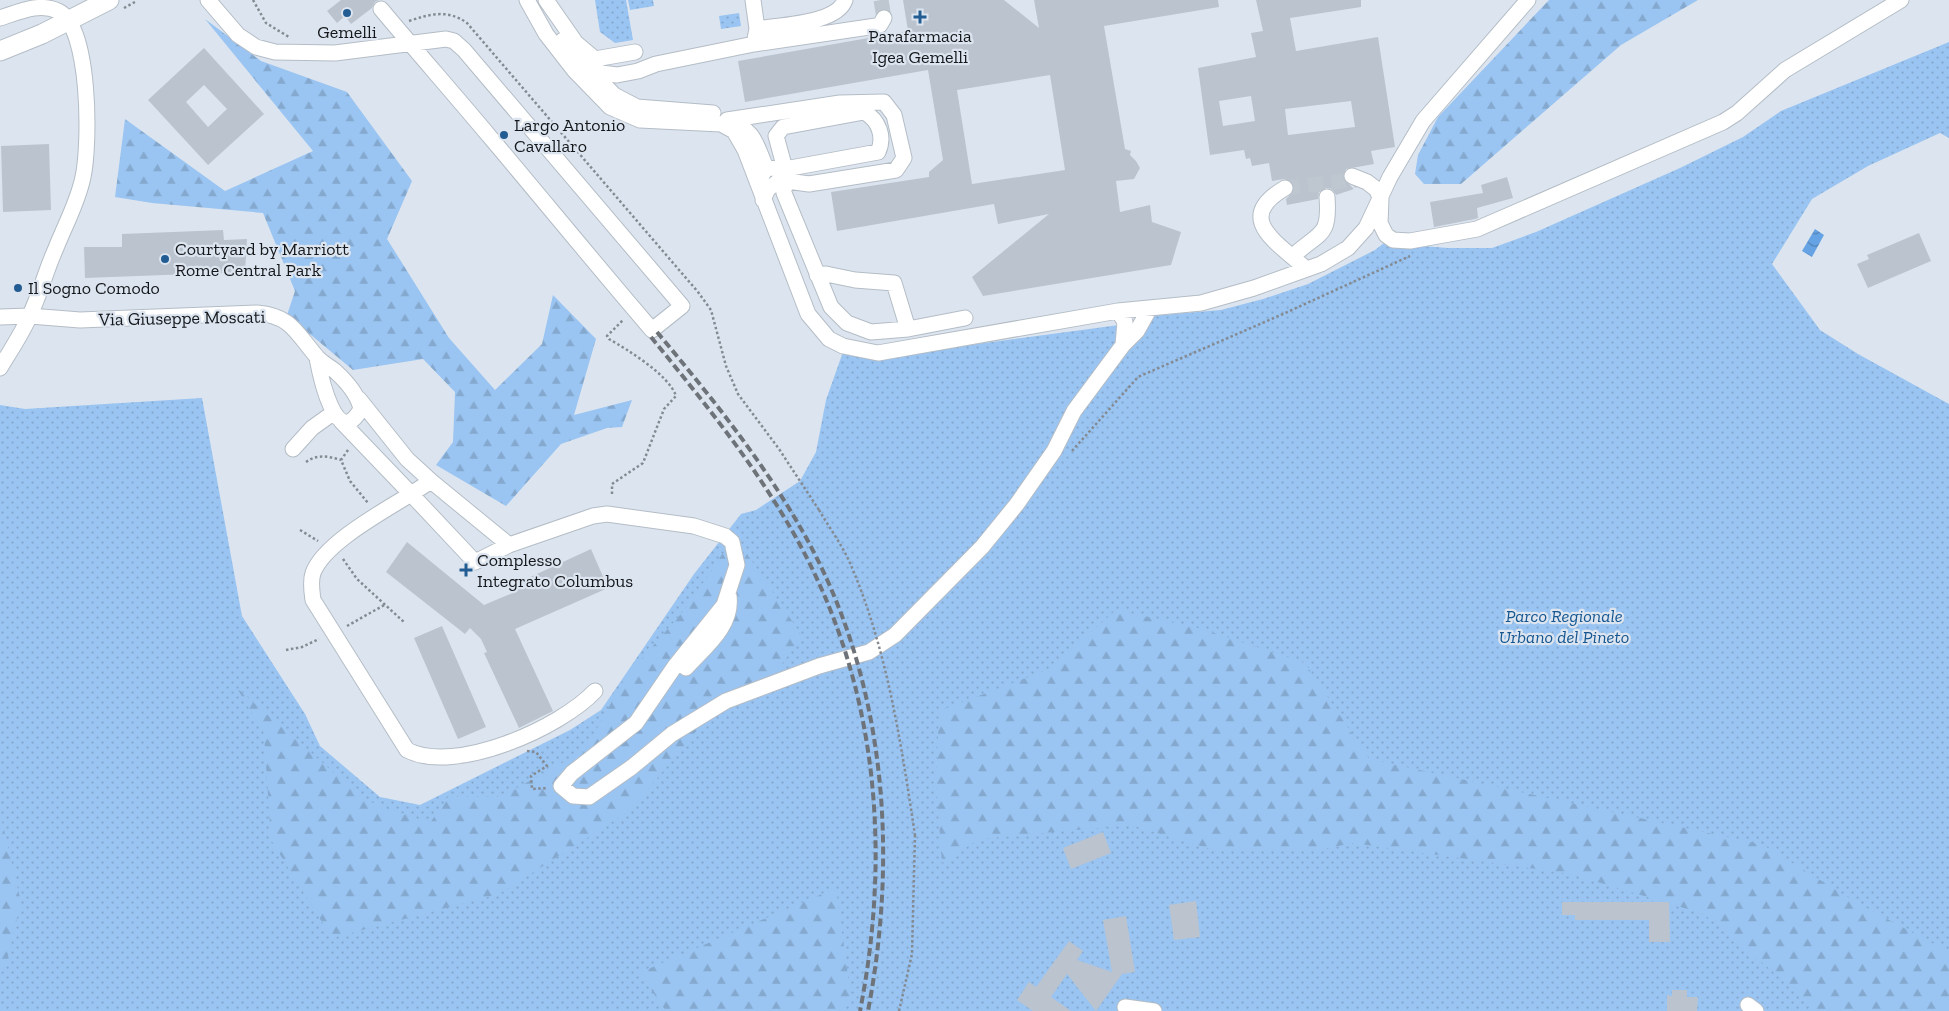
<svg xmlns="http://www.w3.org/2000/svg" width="1949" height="1011" font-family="'Zilla Slab',serif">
<defs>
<pattern id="green-dots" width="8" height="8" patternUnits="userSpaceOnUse" patternTransform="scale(1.25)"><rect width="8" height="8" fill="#9ac4f1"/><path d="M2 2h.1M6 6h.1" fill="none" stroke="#84a8ce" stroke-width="1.8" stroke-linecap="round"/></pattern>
<pattern id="forest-firs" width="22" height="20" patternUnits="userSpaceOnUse" patternTransform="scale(1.25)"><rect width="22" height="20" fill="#9ac4f1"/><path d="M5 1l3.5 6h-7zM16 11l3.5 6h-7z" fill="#84a8ce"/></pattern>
<pattern id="water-waves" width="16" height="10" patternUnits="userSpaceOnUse" patternTransform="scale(1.25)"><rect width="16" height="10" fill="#66a3e4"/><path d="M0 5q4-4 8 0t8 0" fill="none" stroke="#5384b8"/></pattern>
</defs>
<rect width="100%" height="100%" fill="#dce5ef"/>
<path fill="url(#green-dots)" d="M595,0H626L633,40L615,43L600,32Z
M628,0H653L654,6L630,10Z
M739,13L741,26L721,29L719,16Z
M1949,42V138L1940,133L1868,166L1812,199L1772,264L1820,330L1858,354L1949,404V1011H0V405L25,409L202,398L242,616L305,714L320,746L380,797L420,805L570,730L601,710L694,574L741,514L756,510L800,481L816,452L826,400L844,349L917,352L1134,323L1149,316L1221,310L1263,299L1308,284L1375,250L1384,243L1448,248H1492L1536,232L1680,168L1743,137L1781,111Z"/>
<path fill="url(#forest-firs)" d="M1549,0H1698L1621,45L1461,184H1424L1415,174L1418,155L1438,117Z
M205,19L261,61L347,92L412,181L387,239L449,338L495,390L542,344L553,295L596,339L574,415L632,400L622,427L607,428L561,444L506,506L436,465L453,442L455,392L423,359L353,370L287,315L295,291L263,213L152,203L115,197L125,119L225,191L313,151Z
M723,553L747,554L802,636L769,682L702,724L631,810L499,894L332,938L271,840L264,733L237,688L365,800L430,823L448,797H501L585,750L625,678L686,608Z
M1116,610L1202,629L1305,663L1369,759L1763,845L1859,904L1949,952V1011H1820L1704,914L1571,874L1353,843L1323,849L1214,850L1131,825L979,839L942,863L936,781L939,711L1050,669Z
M0,813L21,902L5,969L0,974Z
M836,888L851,999L837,1011H666L639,973Z"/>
<path fill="url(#water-waves)" d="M1815,229L1824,235L1812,257L1802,251Z"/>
<path fill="#bbc4ce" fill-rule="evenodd" d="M341,0H379L375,2L372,8L351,24L345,16L337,23L327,11Z
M903,0H1004L1039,28L1034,0H1218L1219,7L1104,26L1125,149L1131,151L1130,155L1136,161L1140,168L1134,179L1116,181L1120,212L1150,205L1152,222L1181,232L1171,265L983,296L972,277L1049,214L998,224L994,204L837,231L831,192L929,177V172L943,160L928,70L745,102L738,61L908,31ZM1050,75L1065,170L972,184L957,90Z
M1256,0H1361V7L1290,18L1296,51L1378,37L1395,147L1371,151L1374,164L1346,169L1343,178L1354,189L1336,195L1332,189L1326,188L1319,192L1318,199L1287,205L1286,199L1294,191L1293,183L1284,179L1272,181L1269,163L1252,166L1250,158L1246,159L1244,150L1210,155L1198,68L1256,57L1251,33L1263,31ZM1251,96L1255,121L1223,126L1219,101ZM1351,101L1355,127L1288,135L1285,109Z
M204,48L264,114L208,165L148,100ZM204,85L227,109L208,127L186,102Z
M49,144L51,210L3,212L1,146Z
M1507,177L1513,198L1477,208L1478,218L1475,219L1434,227L1430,202L1483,193L1481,185Z
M223,230L224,240L247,239L245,272L85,278L84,247H122V234Z
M1919,233L1931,261L1868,288L1857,264L1869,259L1867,255Z
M407,542L484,605L515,592L513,585L591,549L608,588L515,629L553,711L519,728L484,653L487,652L481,639L470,628L465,634L386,572Z
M442,626L486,727L458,739L414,638Z
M1103,832L1111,853L1071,869L1063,848Z
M1196,901L1200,937L1174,940L1169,905Z
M1562,902H1669L1670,942H1649V920H1575V915H1562Z
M1126,916L1135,972L1122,974L1096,1011L1067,974L1051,997L1071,1011H1033L1017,1000L1029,982L1036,987L1069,941L1083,951L1077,960L1112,972L1103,920Z
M1672,990H1687V997H1698L1697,1011H1667V995L1672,996Z"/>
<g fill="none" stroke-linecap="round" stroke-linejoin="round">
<path stroke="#bec6cf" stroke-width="15" stroke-dasharray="15 8" stroke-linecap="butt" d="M881,0L884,18
M1285,188L1355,180L1352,176"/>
<g stroke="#b4bdc6" stroke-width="17">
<path id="minor" d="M208,0L238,35L256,47L275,52L335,53L446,39L454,41L464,50L682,306L652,330C597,266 544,201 490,137C454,94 417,52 381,9
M527,0L546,34L574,70L610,107L640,120L721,124L734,131L745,150L808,314L829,339L843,346L878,353L1118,311L1201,303L1254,288L1321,264L1348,248L1366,228L1390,177L1423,121L1528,0
M546,0L576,43L595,59L635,52
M753,0L757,29
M0,18C19,12 39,2 58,11C91,26 90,146 83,177C78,202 65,225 56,248C46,270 40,294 30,315C22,334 10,351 0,368
M563,40L582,62L601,73L617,75L638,71L656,64L754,44L757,29C780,25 837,24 845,0
M754,44L876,26L880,25L884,18
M588,68L614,95L637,107L713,113
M727,120L840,103L884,102L894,115L904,158L896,170L809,184L780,180L768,189L763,200
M727,120C756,131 755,142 766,168L761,177
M766,168L785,169L878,152C885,137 879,120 864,112L783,127L776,136L785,169
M1352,176L1367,182L1376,189L1381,199L1380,223L1386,235L1393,240L1410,241L1477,229L1723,122L1737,113L1785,70L1901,0
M790,180L784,188V193L831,307L847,323L871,332L908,329L965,318
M1285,188C1232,219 1279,243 1306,269
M1293,256C1320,231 1330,238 1327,197
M817,275L826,274L855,280L894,283L908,329
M1118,311L1125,322L1123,345
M0,317L30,316L80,320L257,313C292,316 296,333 317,357C322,363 329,366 335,371C346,381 358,395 361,409C336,453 320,374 317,358
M359,399L407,459L431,481
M341,421L411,494C384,511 324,543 313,573C310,582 312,592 313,600L407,750C455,775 560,728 595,691
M293,449L312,428L333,413
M509,545L431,481L411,494L475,562L509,545L593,516L607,514L694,526L725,536L732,542L737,565L724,605L675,666L636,723L572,773L561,786L573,796L589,797L632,767L672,734L726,701L819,666L869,652L895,635L982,547L1017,504L1054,451L1074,411L1123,345L1137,331L1150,308
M686,668C705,647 733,626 729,596
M1748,1005L1756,1011
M1125,1007L1154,1011"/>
</g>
<g stroke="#b4bdc6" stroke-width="21">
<path id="major" d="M0,51L42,34L109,0"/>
</g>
<path stroke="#848a91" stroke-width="2.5" stroke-dasharray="2.5 2.5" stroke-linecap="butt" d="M253,0L266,23L289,37
M124,8L135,2V0
M409,21C430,14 448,9 467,23L698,292L711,310L726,366L738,394L779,449L819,510
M348,450L341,460L350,481L368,503
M1072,451L1138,377L1283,314L1410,256
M306,462C317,454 328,456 341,460
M612,494V484L643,463L664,409L676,396C669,375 628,350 609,339L607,336L624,319
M300,530L318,541
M343,559L357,579L405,623
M347,626L386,604
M286,650L302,647L319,639
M527,751L536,752L547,766L531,776L532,789L548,788
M899,1011L912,954L915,835"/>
<use href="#minor" stroke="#fff" stroke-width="15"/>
<use href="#major" stroke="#fff" stroke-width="19"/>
<path stroke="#6e737a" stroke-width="4" stroke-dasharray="8 4" stroke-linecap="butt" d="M657,332C712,398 768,467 809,543C886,686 898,854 868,1011
M651,337C699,396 748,456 787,522C876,671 893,843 860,1011"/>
<path stroke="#848a91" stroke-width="2.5" stroke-dasharray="2.5 2.5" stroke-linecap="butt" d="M819,510C829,527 842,545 850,563C887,648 901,743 915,835"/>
</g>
<g fill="#225c93" stroke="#dce5ef" stroke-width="2">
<circle cx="347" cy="13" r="5"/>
<path d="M917.5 9.5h5v5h5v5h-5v5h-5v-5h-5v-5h5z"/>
<circle cx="504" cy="135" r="5"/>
<circle cx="165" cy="259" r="5"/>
<circle cx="18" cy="288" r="5"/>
<path d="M463.5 562.5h5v5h5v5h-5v5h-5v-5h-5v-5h5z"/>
</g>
<g text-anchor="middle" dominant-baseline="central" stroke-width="4.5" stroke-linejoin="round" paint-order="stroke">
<g font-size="18" fill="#14171b" stroke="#dce5ef" text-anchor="start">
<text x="347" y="32" text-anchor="middle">Gemelli</text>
<text x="920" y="36" text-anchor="middle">Parafarmacia<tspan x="920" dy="21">Igea Gemelli</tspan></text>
<text x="514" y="125">Largo Antonio<tspan x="514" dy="21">Cavallaro</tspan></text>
<text x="175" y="249">Courtyard by Marriott<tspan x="175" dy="21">Rome Central Park</tspan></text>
<text x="28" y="288">Il Sogno Comodo</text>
<text x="477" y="560">Complesso<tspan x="477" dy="21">Integrato Columbus</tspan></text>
</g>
<g font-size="18" fill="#14171b" stroke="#dce5ef">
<text transform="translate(182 318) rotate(-1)">Via Giuseppe Moscati</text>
</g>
<g font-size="18" font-style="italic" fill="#155691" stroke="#dce5ef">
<text x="1564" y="616">Parco Regionale<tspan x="1564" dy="21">Urbano del Pineto</tspan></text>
</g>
</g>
</svg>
